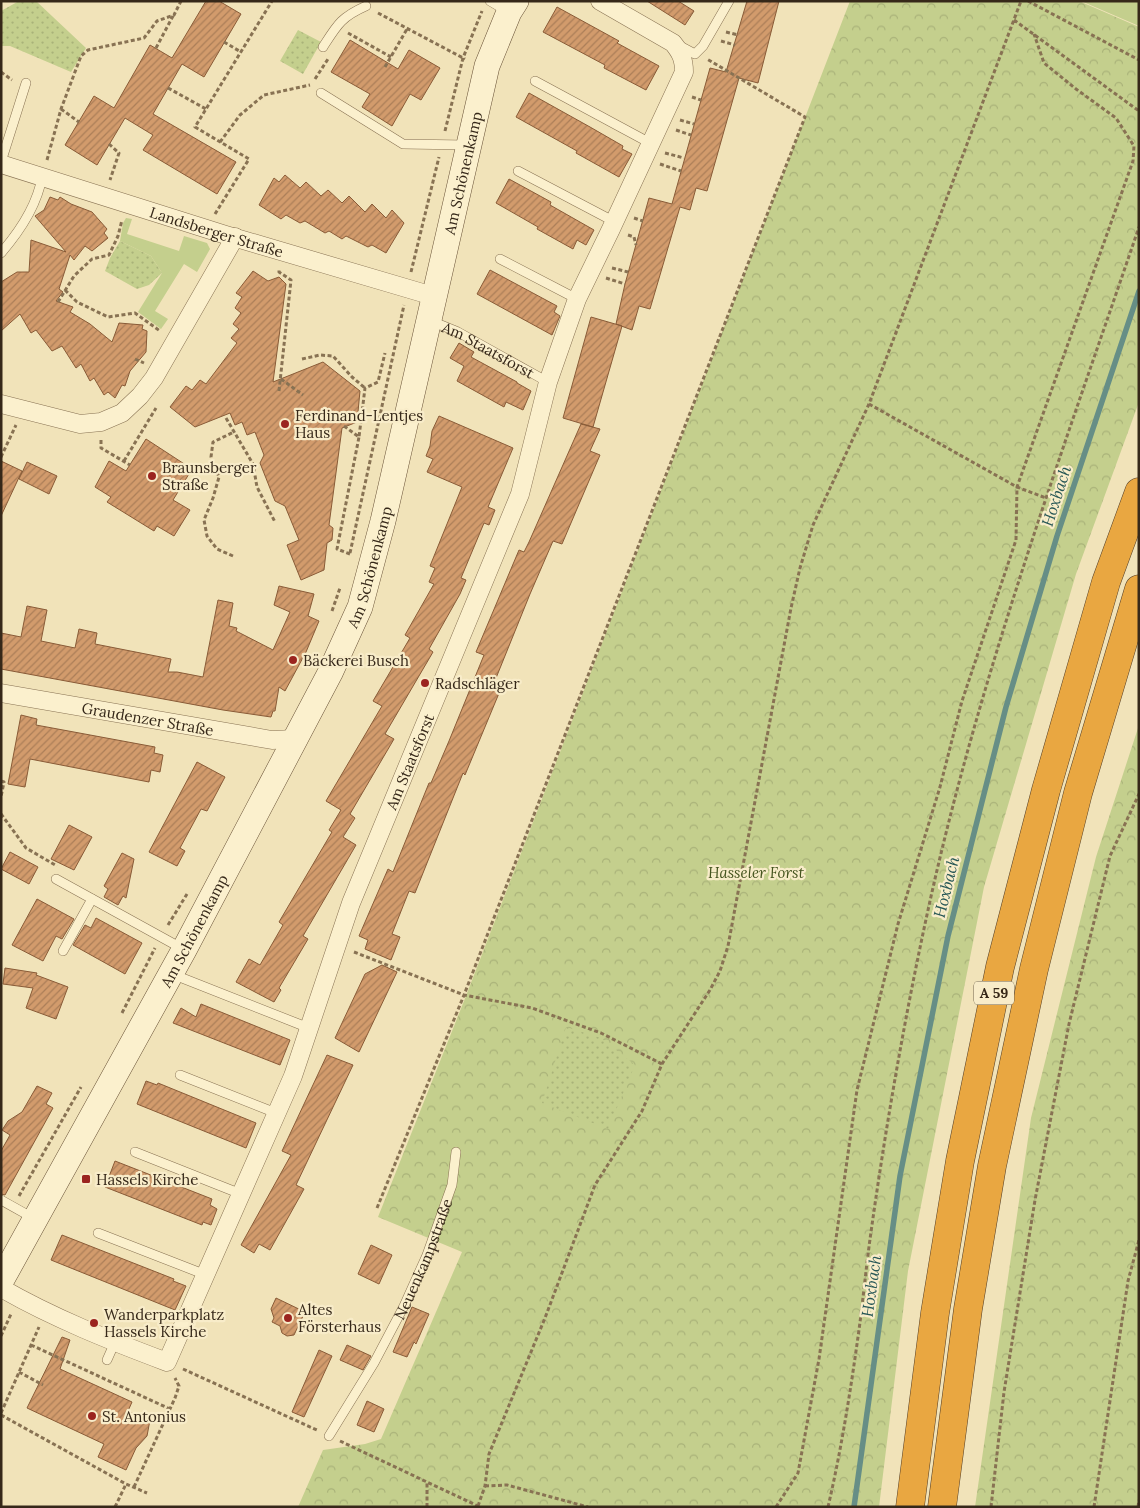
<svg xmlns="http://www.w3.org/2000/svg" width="1140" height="1508" font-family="Lora,serif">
<defs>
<pattern id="forest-crowns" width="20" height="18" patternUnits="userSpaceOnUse" patternTransform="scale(1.25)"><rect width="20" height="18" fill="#c4cf8d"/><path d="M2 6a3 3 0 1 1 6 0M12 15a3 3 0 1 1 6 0" fill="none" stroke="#a9b279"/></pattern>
<pattern id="park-dots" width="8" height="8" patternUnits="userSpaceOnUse" patternTransform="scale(1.25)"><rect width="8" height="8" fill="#c4cf8d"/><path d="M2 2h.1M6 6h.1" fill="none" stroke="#a9b279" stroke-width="1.8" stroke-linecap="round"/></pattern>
<pattern id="building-hatch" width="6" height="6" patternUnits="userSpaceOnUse" patternTransform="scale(1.25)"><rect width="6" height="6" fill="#d29b6c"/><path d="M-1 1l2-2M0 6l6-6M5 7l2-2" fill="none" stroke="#ab7e58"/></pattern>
</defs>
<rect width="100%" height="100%" fill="#f1e3b9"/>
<path fill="#c4cf8d" d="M1081,1H1139V26Z
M126,218L132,219L127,234L179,251L184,236L207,243L210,249L197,272L184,264L155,311L168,319L161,329L138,312L162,273L151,256L120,241L123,223Z"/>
<path fill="url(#forest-crowns)" d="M850,1H1079L1139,27V402L1076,574L984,887L908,1271L879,1507H298L323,1450L365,1444L381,1439L462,1252L378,1217L464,1001Z
M1139,725V1507H975L1031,1118L1096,857Z"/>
<path fill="url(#park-dots)" d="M19,1H36L86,48L71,72L10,46H1V11Z
M298,30L321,42L303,74L280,61Z
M120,241L151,256L162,273L149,285L137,289L105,271L110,258Z
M566,1027L601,1038L635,1065L608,1129L542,1103Z"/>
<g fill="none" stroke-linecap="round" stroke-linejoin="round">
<path stroke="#668e86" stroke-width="5.5" d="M854,1507L900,1176L948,936L1006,707L1057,536L1139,291"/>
</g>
<path fill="url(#building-hatch)" stroke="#895b37" d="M206,1H219L241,14L204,77L182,64L153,114L236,162L217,194L143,150L153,135L125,118L97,165L65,145L94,96L114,108L150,45L172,58Z
M647,1H678L694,11L685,25Z
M747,1H779L758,83L739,78L707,191L696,188L690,210L680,207L650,309L639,306L632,330L616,324L625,284L649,198L672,204L710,68L726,72Z
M557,7L619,41L617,43L659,66L646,90L604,68L605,65L543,32Z
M350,40L398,69L409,50L440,68L421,100L410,94L392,126L362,107L370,94L331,72Z
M529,93L590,127L623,146L622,149L632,154L619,177L576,153L577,151L516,117Z
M285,175L300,188L306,182L321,196L328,190L342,203L349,196L365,212L372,204L386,218L392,210L404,223L386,253L372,245L368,247L346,236L342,239L329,231L325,233L305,221L300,223L286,215L281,219L259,205L274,178L279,182Z
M509,179L551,202L550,205L594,230L586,245L577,240L573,249L537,229L538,227L496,203Z
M50,197L58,200L60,197L71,204L92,212L107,229L104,233L108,238L92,251L85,246L74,260L70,255L59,289L63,292L56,301L73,307L70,312L90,324L112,342L119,323L143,325L142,329L147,331L146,352L130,371L125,386L122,385L115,398L108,392L104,395L94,378L90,381L81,364L76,368L62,346L52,351L36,330L31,333L20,314L1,331V282L17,272H29L31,240L66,252L35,216L44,210Z
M490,270L557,306L554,312L560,316L552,335L477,294Z
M253,271L268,281L279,277L286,284L273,382L323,362L360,391L357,422L342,428L329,525L333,528L332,540L327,543L324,570L301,580L287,545L299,540L285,506L275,501L260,463L264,455L255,432L247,435L242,422L235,425L230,413L195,427L170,407L186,386L192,390L200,380L206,384L237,343L231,338L239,329L233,324L241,313L235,308L242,297L236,293Z
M591,317L622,326L593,427L563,418Z
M459,343L474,352L471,357L517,382V383L531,391L523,410L506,402L504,407L457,381L464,366L450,358Z
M439,416L513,448L488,507L495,510L489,525L484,523L461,578L466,580L460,594L429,649L433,652L385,734L394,739L350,814L355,818L343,837L356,845L303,936L308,939L279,988L281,990L274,1002L236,982L249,959L260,965L283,925L279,922L332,832L329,830L341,810L326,801L382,706L373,701L410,638L405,635L434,584L429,582L435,568L430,566L462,487L427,472L433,459L426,456L430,446L432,431Z
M581,424L600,429L590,451L600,455L562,544L553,541L530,594L494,683L502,686L465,775L463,773L415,893L409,891L392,934L400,937L391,960L365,949L368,940L359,936L388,869L393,872L429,783H431L449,741L484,655L476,652L519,550L524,552L529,542Z
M146,439L192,469L173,500L190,510L174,536L157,526L154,531L107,502L111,497L95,487L109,461L126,471Z
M1,461L22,471L1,516Z
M27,462L57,476L49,494L19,479Z
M279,586L314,594L308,616L319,621L306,652L285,691L279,687L275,711H273L271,717L223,710L1,669V633L21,637L27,606L47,610L41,641L75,648L79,629L97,633L95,644L171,659L168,672H177L203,677L218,600L233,603L229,626L237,628L236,631L273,650L290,612L274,605Z
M21,715L37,719L36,725L155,747L154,753L163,755L160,772L151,770L149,782L30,759L25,787L8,784Z
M197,762L225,777L207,811L201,809L180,848L185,851L177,866L149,852Z
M69,825L92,837L74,870L51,859Z
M10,852L38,867L29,884L1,869Z
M122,853L134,859L126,898L123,896L118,905L104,897L108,889L104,886Z
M37,899L74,919L62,939L56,936L43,961L12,945Z
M96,918L142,943L125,974L73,945L85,925L91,928Z
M382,965L397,972L359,1052L335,1038L365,974Z
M5,968L37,973L36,975L68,987L56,1019L26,1008L33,988L3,984Z
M201,1004L290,1040L280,1065L173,1023L181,1008L196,1017Z
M327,1055L353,1065L296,1185L304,1189L270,1250L259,1244L254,1253L241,1245L291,1155L282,1151Z
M146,1081L157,1085L158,1083L256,1123L246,1148L137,1104Z
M37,1086L52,1093L46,1104L53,1108L5,1195L1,1194V1151L10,1135L2,1130L8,1121L22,1112Z
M115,1161L212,1199L210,1205L217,1209L211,1225L203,1222L202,1225L105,1187Z
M62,1235L174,1279L173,1281L186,1286L175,1310L51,1260Z
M371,1245L392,1255L379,1284L358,1274Z
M276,1298L305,1312L294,1335L287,1336L282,1333L280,1326L272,1322L274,1318L271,1309Z
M412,1307L429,1314L416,1344L414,1342L407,1357L393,1352Z
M62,1337L70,1340L60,1369L132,1402L128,1411L150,1420L147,1436L136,1448L126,1470L98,1457L104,1444L27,1408Z
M347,1345L371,1356L363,1370L340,1360Z
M319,1350L332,1356L304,1417L292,1412Z
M367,1401L384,1409L374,1432L357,1425Z"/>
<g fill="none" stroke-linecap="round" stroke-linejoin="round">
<g stroke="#887253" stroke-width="10">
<g id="service">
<path d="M490,1L507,11"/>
<path d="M678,45L695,54L703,46L729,1"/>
<path d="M323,47C337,25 341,17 366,6"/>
<path d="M535,81L650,143"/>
<path d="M321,93L403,144L466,145"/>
<path d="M1,162L26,83"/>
<path d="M518,171L615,222"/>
<path d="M1,253C20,231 37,206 42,177"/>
<path d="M500,259L577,299"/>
<path id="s1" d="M431,321L458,332L548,382"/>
<path d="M56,879L183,949"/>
<path d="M63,951L92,899"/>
<path d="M172,974L309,1028"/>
<path d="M180,1075L276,1113"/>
<path d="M135,1152L241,1194"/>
<path d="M1,1200L35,1219"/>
<path d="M98,1233L206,1275"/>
<path d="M107,1360L115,1342"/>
<path id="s2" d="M329,1436L374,1363L404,1306L427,1255L452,1185L456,1152"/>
</g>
</g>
<g stroke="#887253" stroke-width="19">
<g id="minor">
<path id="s3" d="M1,164L226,235L433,296"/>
<path d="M1,404L80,424L101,422L122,413L140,396L154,378L235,237"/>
<path id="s4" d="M1,693L272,740L295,739"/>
<path id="s5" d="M1,1288C53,1318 111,1341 167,1362L293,1076L351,903L520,494L548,382L577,299L611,229L684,72C684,59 681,53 673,43L600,1"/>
</g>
</g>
<g stroke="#695237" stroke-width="26">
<g id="secondary">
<path id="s6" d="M1,1281L184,950L330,673L360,607L383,521L487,66L509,12L516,1"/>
</g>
</g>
<g stroke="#553f28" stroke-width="29">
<path id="motorway" d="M910,1507L935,1313L960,1161L1000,967L1046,790L1106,582L1139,492
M942,1507L968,1309L992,1166L1034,969L1078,793L1139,589"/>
</g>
<path stroke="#887253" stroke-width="3" stroke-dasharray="4 2.5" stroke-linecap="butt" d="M1028,1L1139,60
M378,13L465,59
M1014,20L1139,111
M726,32L738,35
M348,33L391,57
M721,41L735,45
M224,42L241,52
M156,48L173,16
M385,67L407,29
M1,72L12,80
M315,79L328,59
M168,88L206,109
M692,97L701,100
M61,109L79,122
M680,120L694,124
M676,130L691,135
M445,131L463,58L482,11
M220,142L240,115L264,95L310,85
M109,144L119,153L110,180
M665,153L684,158
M47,160L61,109L81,56L88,50L144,38L157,21L174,15L181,1
M660,164L681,171
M215,214L249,159L195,127L272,1
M634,218L643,221
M628,235L634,237L636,245
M612,268L628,272
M411,272L439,157
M606,278L625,284
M65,290L77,302L108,317L135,313L160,331
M58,302L74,276L92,259L109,255L118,236L122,220
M135,359L144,363
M302,359L320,355L333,356L352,377L365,388
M281,379L303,395
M279,391L291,280L279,272V269
M869,404L1017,487L1046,498
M226,418L253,464L257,487L275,522
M344,426L359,437L365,388L378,382L385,353
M101,440V448L130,465
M1,457L16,425
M124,461L156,408
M350,553L404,305
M350,554L337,549L359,437
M233,556L217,549L207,536L204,520L213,498L219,477L211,457L213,442L234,432
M332,611L340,588
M1,781L4,782L1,797
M1,814L26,848L57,866
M168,925L187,894
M354,952L464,995L532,1008L601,1033L662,1064
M122,1013L155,948
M19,1196L81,1087
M377,1208L464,995L805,117L707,59
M1,1336L11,1314
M31,1345L170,1409
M183,1369L319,1431
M19,1372L43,1385
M1,1413L39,1327
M1,1415L126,1484L147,1493
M340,1441L480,1507
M485,1486L507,1485L588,1507
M134,1487L175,1398L179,1386L175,1378
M478,1506L485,1486L489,1454L545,1318L595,1185L642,1111L662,1064L710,990L720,971L728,946L791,608L800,568L813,525L869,404L1021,1
M115,1507L126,1484
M427,1507V1481
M776,1507L798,1473L819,1359L857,1090L898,924L940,787L962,701L1016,540L1017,487L1133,161L1134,146L1116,118L1076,89L1044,63L1034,34
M828,1507C841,1451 850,1394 858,1337C863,1302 866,1267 871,1232C887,1118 907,1004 932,892C983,666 1064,447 1139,227
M991,1507L1004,1392L1035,1200L1069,1024L1110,856L1139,794
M1094,1507L1128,1281L1139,1240
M1138,1507L1139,1500"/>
<use href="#service" stroke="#fbf0cd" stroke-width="9"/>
<use href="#minor" stroke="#fbf0cd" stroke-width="18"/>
<use href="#secondary" stroke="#fbf0cd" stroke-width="25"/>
<use href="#motorway" stroke="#e9a741" stroke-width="28"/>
</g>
<g fill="#9b241f" stroke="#f8ecc9" stroke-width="2">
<circle cx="285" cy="424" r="5"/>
<circle cx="152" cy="476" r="5"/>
<circle cx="293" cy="660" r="5"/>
<circle cx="425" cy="683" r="5"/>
<rect x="81" y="1174" width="10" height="10" rx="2.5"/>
<circle cx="288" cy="1318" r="5"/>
<circle cx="94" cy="1323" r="5"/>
<circle cx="92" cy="1416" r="5"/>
</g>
<g text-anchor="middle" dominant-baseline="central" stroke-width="4.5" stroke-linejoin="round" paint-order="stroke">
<rect fill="#f8ecc9" stroke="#70634e" stroke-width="1" x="974" y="981.5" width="40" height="23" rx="4"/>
<g font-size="14" font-weight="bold" fill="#362819">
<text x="994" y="993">A 59</text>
</g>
<g font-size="15" fill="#362819" stroke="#f8ecc9">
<text stroke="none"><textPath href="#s6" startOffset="1210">Am Schönenkamp</textPath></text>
<text stroke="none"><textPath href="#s3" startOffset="226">Landsberger Straße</textPath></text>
<text stroke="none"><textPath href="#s1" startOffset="64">Am Staatsforst</textPath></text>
<text stroke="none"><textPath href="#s6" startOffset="805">Am Schönenkamp</textPath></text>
<text stroke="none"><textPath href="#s4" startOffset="149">Graudenzer Straße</textPath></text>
<text stroke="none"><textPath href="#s5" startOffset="830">Am Staatsforst</textPath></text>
<text stroke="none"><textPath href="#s6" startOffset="400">Am Schönenkamp</textPath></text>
<text stroke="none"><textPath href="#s2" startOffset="201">Neuenkampstraße</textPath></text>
</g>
<g font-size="15" fill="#362819" stroke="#f8ecc9" text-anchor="start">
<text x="295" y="415">Ferdinand-Lentjes<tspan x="295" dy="17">Haus</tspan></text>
<text x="162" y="467">Braunsberger<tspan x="162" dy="17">Straße</tspan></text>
<text x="303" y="660">Bäckerei Busch</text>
<text x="435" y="683">Radschläger</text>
<text x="96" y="1179">Hassels Kirche</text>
<text x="298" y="1309">Altes<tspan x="298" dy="17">Försterhaus</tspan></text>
<text x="104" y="1314">Wanderparkplatz<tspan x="104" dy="17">Hassels Kirche</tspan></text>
<text x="102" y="1416">St. Antonius</text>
</g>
<g font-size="15" font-style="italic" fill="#44541e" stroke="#f8ecc9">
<text x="756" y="872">Hasseler Forst</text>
</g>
<g font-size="16" font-style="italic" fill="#275756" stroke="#f8ecc9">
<text transform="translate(1056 496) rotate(-72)">Hoxbach</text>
<text transform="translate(946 887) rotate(-76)">Hoxbach</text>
<text transform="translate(871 1286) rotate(-82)">Hoxbach</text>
</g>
</g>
<rect width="1140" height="1508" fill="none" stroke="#362819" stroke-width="5"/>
</svg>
